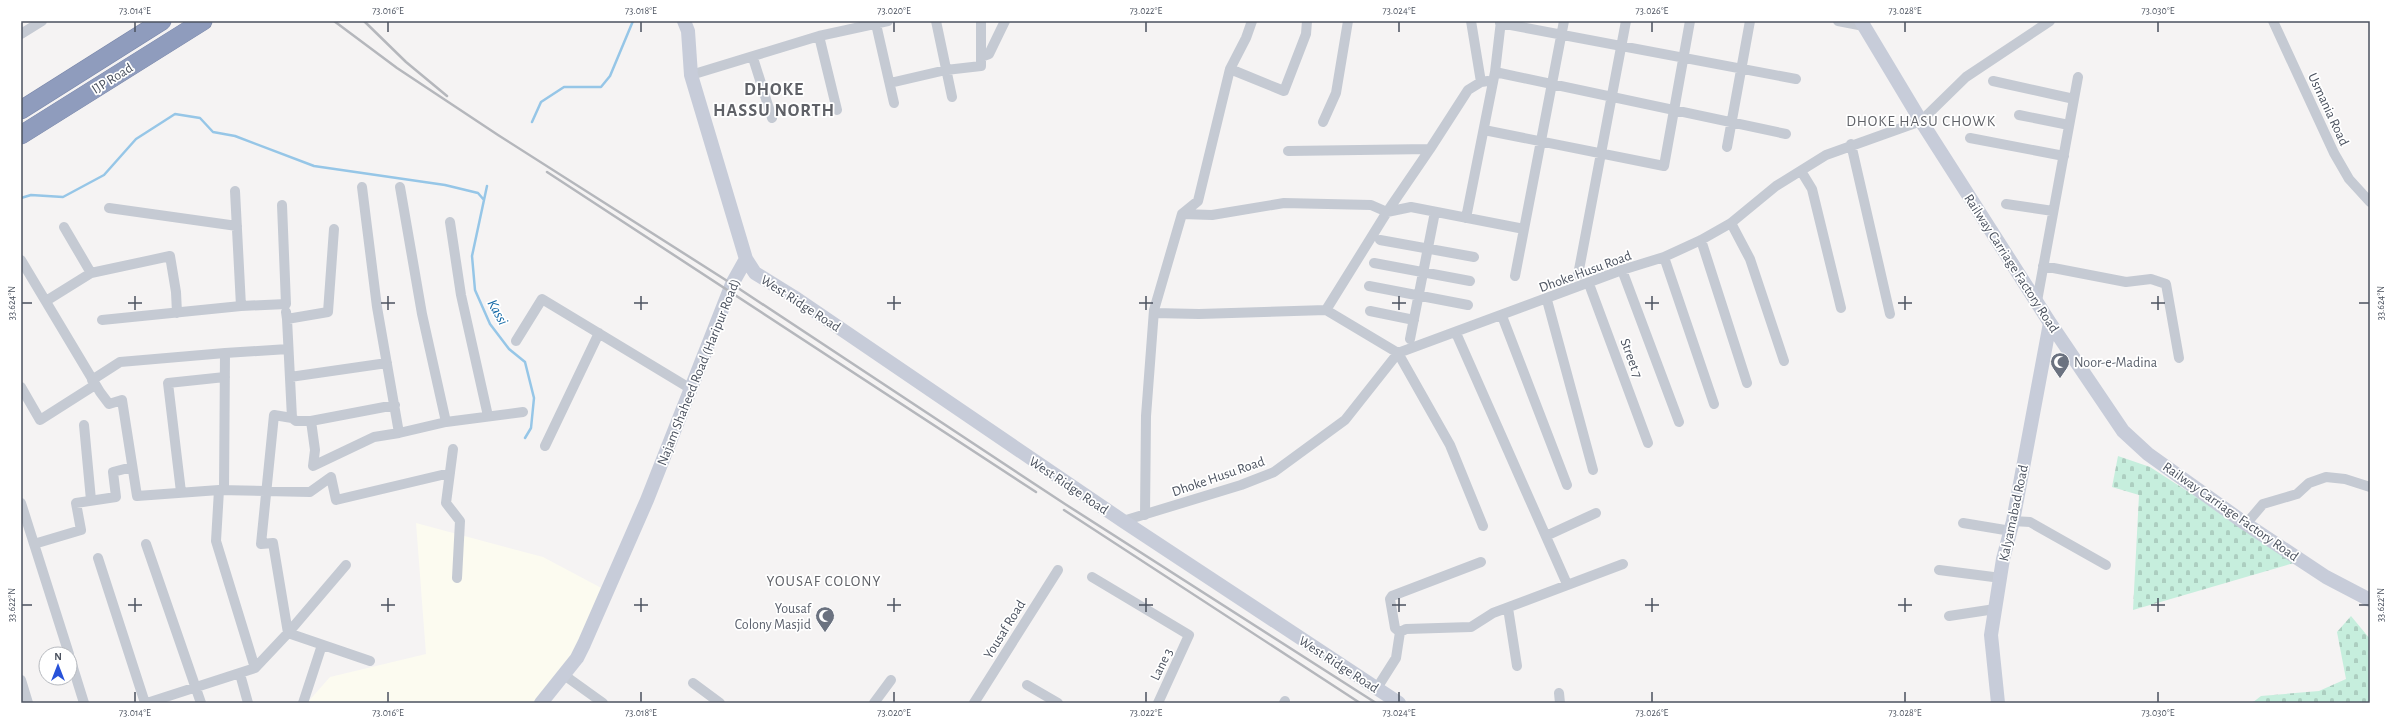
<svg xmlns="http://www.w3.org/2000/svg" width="2391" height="724" viewBox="0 0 2391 724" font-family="'Alegreya Sans',sans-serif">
	<defs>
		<pattern id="cemetery-stones" width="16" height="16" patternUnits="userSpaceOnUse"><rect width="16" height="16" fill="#c6eedd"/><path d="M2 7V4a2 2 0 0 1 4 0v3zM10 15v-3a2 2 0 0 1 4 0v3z" fill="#accec0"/></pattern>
	</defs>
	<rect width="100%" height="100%" fill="#f5f3f3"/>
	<!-- commercial -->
	<path fill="#fcfbf0" d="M416 523 543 557 607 591 577 658 540 703H307L330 677 426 654Z"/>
	<!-- cemetery -->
	<path fill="url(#cemetery-stones)" d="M2118 456 2150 467 2297 562 2133 610 2139 495 2112 487Z
		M2351 616 2370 639V703H2252L2261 696 2319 691 2346 679 2337 632Z"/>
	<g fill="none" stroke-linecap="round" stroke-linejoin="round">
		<!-- stream -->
		<path stroke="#96c6e7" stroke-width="2.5" d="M532 122 541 102 564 87H601L610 76 633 21
			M487 186 472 256 475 290 490 324 509 349 525 362 534 398 531 428 525 438
			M21 198 31 195 63 197 104 175 136 139 175 114 200 118 213 132 235 136 314 166 445 185 478 193 484 200"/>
		<defs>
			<path id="highway" d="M21 110 162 21
				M21 135 203 21"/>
		</defs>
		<!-- highway casing -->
		<use href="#highway" stroke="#7a87a9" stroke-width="19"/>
		<!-- street -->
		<path stroke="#c5cad3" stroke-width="10" d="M936 21 952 97
			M1471 21 1481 82 1488 81
			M1838 21 1864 26
			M2273 21 2334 153 2349 179 2370 202
			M1500 23 1796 79
			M876 24 894 103
			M21 34 42 21
			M819 36 837 110
			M981 57 989 54 1005 21
			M753 58 772 118
			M1230 69 1284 91 1306 34 1307 21
			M1495 72 1786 134
			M691 75 819 36 888 21
			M1993 81 2074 99
			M890 83 946 70 981 66V21
			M2019 115 2069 125
			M1323 122 1336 93 1348 21
			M1484 130 1664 166 1690 21
			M1970 138 2064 156
			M1851 144 1890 314
			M1727 147 1750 21
			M1288 151 1430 149 1468 90 1481 82
			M1801 171 1812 189 1841 308
			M400 187 422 314 446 422
			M235 191 241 306
			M2006 204 2053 211
			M109 208 237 226
			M1182 214 1212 215 1284 203 1371 205 1387 212 1430 149
			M1466 218 1495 72 1501 21
			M450 222 461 295 488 416
			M1731 223 1750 259 1784 361
			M64 227 91 273
			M1380 240 1474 257
			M1701 240 1747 383
			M1664 257 1714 404
			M21 260 100 392 109 404 122 400 137 496 219 490 310 492 331 477 336 500 450 473
			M1374 263 1470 281
			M2043 266 2126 282 2151 279 2166 284 2179 358
			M1622 270 1679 422
			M1578 275 1626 21
			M1515 276 1564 21
			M1589 284 1648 443
			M1369 286 1468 305
			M1547 300 1593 470
			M46 301 91 273 170 256 176 292 177 313
			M2037 301 2078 77
			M1370 311 1414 320
			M286 312 287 319 328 312 334 229
			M1154 313 1199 314 1326 310
			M1502 316 1567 485
			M287 319 292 418 274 415 261 544 273 543 288 633 370 661
			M102 320 241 306 286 304 282 205
			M1456 333 1567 584
			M1410 339 1435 212
			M516 341 542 299 691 389
			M290 377 387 363
			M92 380 120 362 225 353
			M21 387 40 420 95 385
			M292 418 296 421H311L395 405
			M311 421 315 450 313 466 374 437 399 433 377 307 362 187
			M84 425 91 500
			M399 433 446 422 523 412
			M545 446 599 333
			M453 449 446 503 460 521 457 578
			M219 490 216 541 255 668
			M224 490 225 353 288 349
			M181 492 168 383 225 377
			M21 503 69 654
			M1145 515 1146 416 1154 310 1182 214 1198 201 1230 69 1246 38 1252 21
			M1123 521 1241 485 1274 472 1345 420 1398 353 1622 270 1664 257 1701 240 1731 223 1776 186 1826 155 1921 121 1966 77 2050 21
			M2013 521 2030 522 2106 565
			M1963 523 2011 531
			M2246 524 2263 504 2297 494 2309 483 2326 477 2345 479 2370 487
			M1483 526 1450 445 1398 353 1326 310 1387 212 1411 207 1524 229
			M1546 536 1596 513
			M34 544 81 530 76 503 116 497 113 472 132 467
			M146 544 201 703
			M98 558 145 703
			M1939 570 2001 578
			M1092 577 1189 635 1158 703
			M1508 608 1517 666
			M1949 616 1995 609
			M1400 632 1406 629 1471 627 1493 613 1623 564
			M1400 632 1395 628 1390 599 1392 596 1481 562
			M70 658 84 703
			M240 674 248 703
			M564 675 603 703
			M21 680 28 703
			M693 683 720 703
			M1027 685 1058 703
			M1377 688 1396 658 1400 632
			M1559 693 1560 703
			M147 703 255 668 288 633 346 565
			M303 703 322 645
			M874 703 891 680
			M974 703 1058 570
			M1284 703 1285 701"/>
		<!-- secondary -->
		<path stroke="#c7ccd9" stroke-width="14" d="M684 21 688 31 691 75 746 259 755 273 797 299 1123 521 1399 703
			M1861 21 1921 121 2050 323 2123 431 2148 454 2246 524 2326 577 2370 600
			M541 703 577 658 584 644 647 500 732 284 746 259
			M1998 703 1991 635 2003 559 2013 521 2050 323"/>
		<!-- highway -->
		<use href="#highway" stroke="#8f9cbd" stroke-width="18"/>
		<!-- rail -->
		<path stroke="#b5b7bc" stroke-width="2.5" d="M334 21 397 68 498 135 732 284 1065 504 1376 703
			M364 21 406 62 447 96
			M547 172 1036 492
			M1064 510 1360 703"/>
	</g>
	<!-- ticks -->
	<path fill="none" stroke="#4b525f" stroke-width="1.5" d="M135 22V32M388 22V32M641 22V32M894 22V32M1146 22V32M1399 22V32M1652 22V32M1905 22V32M2158 22V32M135 296V310M388 296V310M641 296V310M894 296V310M1146 296V310M1399 296V310M1652 296V310M1905 296V310M2158 296V310M22 303H32M128 303H142M381 303H395M634 303H648M887 303H901M1139 303H1153M1392 303H1406M1645 303H1659M1898 303H1912M2151 303H2165M2359 303H2369M135 598V612M388 598V612M641 598V612M894 598V612M1146 598V612M1399 598V612M1652 598V612M1905 598V612M2158 598V612M22 605H32M128 605H142M381 605H395M634 605H648M887 605H901M1139 605H1153M1392 605H1406M1645 605H1659M1898 605H1912M2151 605H2165M2359 605H2369M135 692V702M388 692V702M641 692V702M894 692V702M1146 692V702M1399 692V702M1652 692V702M1905 692V702M2158 692V702"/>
	<!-- icons -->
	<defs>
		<symbol id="mosque-pin" viewBox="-11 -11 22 30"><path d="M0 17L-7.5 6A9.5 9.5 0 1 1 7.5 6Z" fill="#6b7280" stroke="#fff"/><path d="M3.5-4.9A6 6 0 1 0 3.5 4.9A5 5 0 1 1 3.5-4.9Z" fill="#fff"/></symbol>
	</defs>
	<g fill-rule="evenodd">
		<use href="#mosque-pin" x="2049" y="351" width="22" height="30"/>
		<use href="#mosque-pin" x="814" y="605" width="22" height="30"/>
	</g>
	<g text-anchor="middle" stroke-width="3.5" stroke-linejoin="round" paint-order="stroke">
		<!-- street labels -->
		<g font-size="14" fill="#4b525f" stroke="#fff">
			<text transform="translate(112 78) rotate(-32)" y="5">IJP Road</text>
			<text transform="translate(2329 109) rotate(65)" y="5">Usmania Road</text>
			<text transform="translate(2012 263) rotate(57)" y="5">Railway Carriage Factory Road</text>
			<text transform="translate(1585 271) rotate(-20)" y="5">Dhoke Husu Road</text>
			<text transform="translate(801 303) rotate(33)" y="5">West Ridge Road</text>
			<text transform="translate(1632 358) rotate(70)" y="5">Street 7</text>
			<text transform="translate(698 372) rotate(-68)" y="5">Najam Shaheed Road (Haripur Road)</text>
			<text transform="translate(1218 476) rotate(-19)" y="5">Dhoke Husu Road</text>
			<text transform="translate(1069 485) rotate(34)" y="5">West Ridge Road</text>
			<text transform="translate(2231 511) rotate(35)" y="5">Railway Carriage Factory Road</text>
			<text transform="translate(2013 513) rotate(-78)" y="5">Kalyamabad Road</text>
			<text transform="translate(1004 629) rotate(-58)" y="5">Yousaf Road</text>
			<text transform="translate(1161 664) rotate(-64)" y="5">Lane 3</text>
			<text transform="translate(1339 664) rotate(33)" y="5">West Ridge Road</text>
		</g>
		<!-- worship labels -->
		<g font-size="14" fill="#5b616d" stroke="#fff" text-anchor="start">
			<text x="2074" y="367">Noor-e-Madina</text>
			<text x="811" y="613" text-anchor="end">Yousaf<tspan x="811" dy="16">Colony Masjid</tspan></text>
		</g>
		<!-- neighbourhood labels -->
		<g font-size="15" letter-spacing="1" fill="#5f6167" stroke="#fff">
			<text x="1921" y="126">DHOKE HASU CHOWK</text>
			<text x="824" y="586">YOUSAF COLONY</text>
		</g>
		<!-- water labels -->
		<g font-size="15" font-style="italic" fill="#176ba7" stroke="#fff">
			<text transform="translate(498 312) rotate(61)" y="5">Kassi</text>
		</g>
		<!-- district labels -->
		<g font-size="18" font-weight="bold" letter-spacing="1" fill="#5f6167" stroke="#fff">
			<text x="774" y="95">DHOKE<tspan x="774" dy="21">HASSU NORTH</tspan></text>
		</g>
	</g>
	<!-- border -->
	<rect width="2391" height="724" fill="none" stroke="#ffffff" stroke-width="44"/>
	<!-- north arrow -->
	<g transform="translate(58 666)"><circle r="19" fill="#ffffff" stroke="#b7babf"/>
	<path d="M0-3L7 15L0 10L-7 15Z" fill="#2852d9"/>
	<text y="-6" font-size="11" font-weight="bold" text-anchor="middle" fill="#4b525f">N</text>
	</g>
	<rect x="22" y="22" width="2347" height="680" fill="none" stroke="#4b525f" stroke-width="1.5"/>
	<g font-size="10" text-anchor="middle" fill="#4b525f">
		<text x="135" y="14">73.014°E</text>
		<text x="388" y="14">73.016°E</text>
		<text x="641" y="14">73.018°E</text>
		<text x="894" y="14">73.020°E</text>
		<text x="1146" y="14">73.022°E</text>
		<text x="1399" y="14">73.024°E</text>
		<text x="1652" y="14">73.026°E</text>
		<text x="1905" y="14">73.028°E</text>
		<text x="2158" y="14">73.030°E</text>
		<text transform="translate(11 303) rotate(-90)" y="4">33.624°N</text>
		<text transform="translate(2380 303) rotate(-90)" y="4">33.624°N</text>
		<text transform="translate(11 605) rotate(-90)" y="4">33.622°N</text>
		<text transform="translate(2380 605) rotate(-90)" y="4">33.622°N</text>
		<text x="135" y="716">73.014°E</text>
		<text x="388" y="716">73.016°E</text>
		<text x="641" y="716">73.018°E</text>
		<text x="894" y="716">73.020°E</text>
		<text x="1146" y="716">73.022°E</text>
		<text x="1399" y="716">73.024°E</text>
		<text x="1652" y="716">73.026°E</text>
		<text x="1905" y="716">73.028°E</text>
		<text x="2158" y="716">73.030°E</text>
	</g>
</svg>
